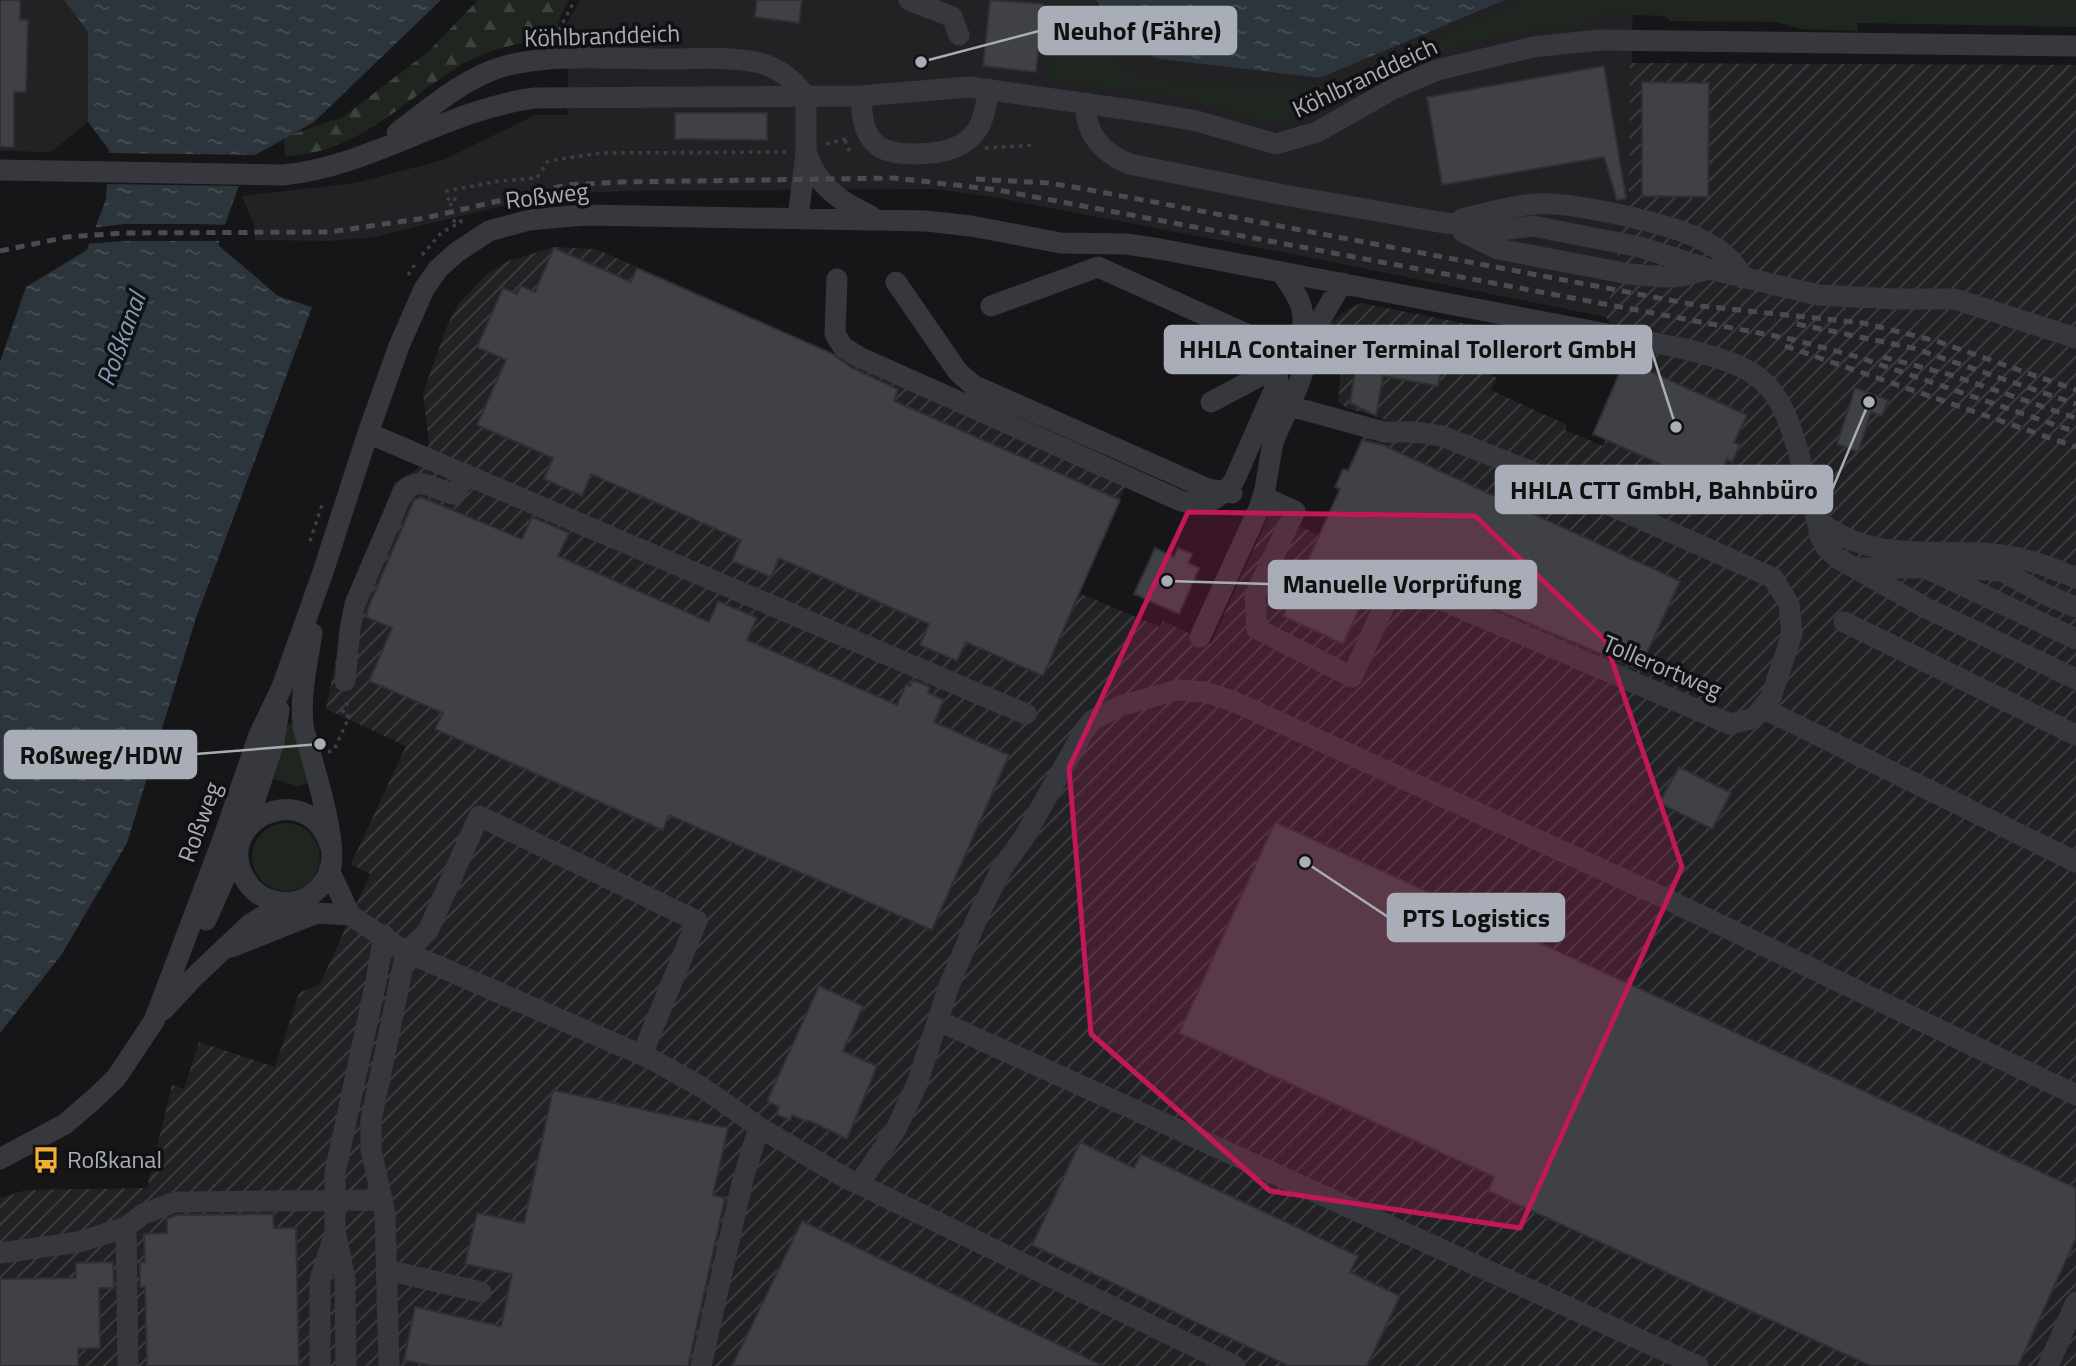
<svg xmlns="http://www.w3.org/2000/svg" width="2076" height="1366" viewBox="0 0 2076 1366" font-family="'Titillium Web',sans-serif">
	<defs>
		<pattern id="industrial-furrows" width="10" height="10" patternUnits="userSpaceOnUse" patternTransform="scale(1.75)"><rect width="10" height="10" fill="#222225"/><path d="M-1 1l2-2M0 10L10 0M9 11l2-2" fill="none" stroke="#3f3f43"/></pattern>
		<pattern id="forest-firs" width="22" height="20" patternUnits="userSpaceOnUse" patternTransform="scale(1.75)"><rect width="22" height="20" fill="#1e261f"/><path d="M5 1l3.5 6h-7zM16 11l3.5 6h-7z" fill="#3c433d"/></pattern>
		<pattern id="water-ripples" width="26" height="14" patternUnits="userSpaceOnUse" patternTransform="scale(1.75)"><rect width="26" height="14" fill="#2c353c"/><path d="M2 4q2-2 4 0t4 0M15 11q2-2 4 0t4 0" fill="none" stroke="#485056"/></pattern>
	</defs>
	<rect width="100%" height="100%" fill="#161618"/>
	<!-- built -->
	<path fill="#222225" d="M0 0H64L88 32V122L51 152 0 151Z
		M580 0H1096L1117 30 1131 45 1159 59 1320 78 1505 0H1633L1629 193 1606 317 1287 253 998 198 935 189 621 191 567 194 506 205 375 237 331 241 255 240 254 225 242 196 355 183 443 160 535 115H567L569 39 565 33 567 23Z"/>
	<!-- industrial -->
	<path fill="url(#industrial-furrows)" d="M1630 63 2076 65V1366H0V1198L26 1190 147 1188 172 1085 184 1089 199 1042 275 1067 299 993 320 984 370 874 351 864 406 746 326 709 341 634 395 482 419 468 429 444 423 393 447 326 459 303 487 274 508 261 554 247 596 249 1127 483 1079 593 1160 627 1163 621 1211 644 1270 513 1319 535 1340 489 1335 487 1343 469 1349 471 1364 436 1379 443 1389 422 1376 416 1346 408 1338 401 1341 368 1348 341 1347 337 1329 329 1330 323 1348 309 1361 303 1488 328 1480 370 1497 378 1491 390 1567 425 1565 430 1603 446 1638 366 1606 317 1629 193Z"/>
	<!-- grass -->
	<path fill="#1e261f" d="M1045 0H1073L1105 48 1129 71 1183 84 1324 85 1524 0H2076V27L1857 23 1858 31 1802 29 1775 22 1671 21 1664 16 1599 14 1571 30 1564 31V26C1512 33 1457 42 1409 64 1375 80 1329 112 1294 120 1259 127 1229 109 1196 101 1149 91 1097 87 1049 80L1050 1Z
		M293 723 311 783 296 786 271 778 287 724Z
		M252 857a34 34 0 1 1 68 0a34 34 0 1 1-68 0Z"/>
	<!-- forest -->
	<path fill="url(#forest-firs)" d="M478 0H569L561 14 555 36C523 43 492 47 463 64 404 99 359 154 285 156L284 137 343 117 429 51Z"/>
	<!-- water -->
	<path fill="url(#water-ripples)" d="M64 0H441L314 122 248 159 218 245 278 296 312 307 196 618 127 843 62 954 0 1033V362L26 287 87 250 106 199 109 150 88 122V32Z
		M1096 0H1505L1320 78 1159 59 1131 45 1117 30Z"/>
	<!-- pier -->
	<path fill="#161618" d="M106 153 257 155V158L251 161 242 186 105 184Z
		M124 224H197L228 225 223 241H123L86 244 91 228Z"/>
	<!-- building -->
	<path fill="#404145" stroke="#303034" stroke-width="2" d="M0 0H20V20H28L26 92H14V147H0Z
		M757 0H802L799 23 755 17Z
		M990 0 1043 4 1036 72 983 66Z
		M1604 66 1626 198 1617 200 1604 157 1442 185 1427 97Z
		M1642 82 1709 83 1708 197 1642 196Z
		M675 113H767V140L675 139Z
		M554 248 631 282 637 268 831 353 852 368 898 389 894 401 1120 500 1043 676 966 642 957 661 920 645 929 624 779 558 771 577 732 561 741 540 591 474 582 496 544 479 553 458 477 425 506 360 477 347 503 288 517 294 521 286 535 292Z
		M1368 334 1445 347 1438 386 1383 376 1376 416 1350 403 1357 359 1363 360Z
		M1623 365 1636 371 1638 366 1747 415 1734 443 1740 445 1732 462 1727 459 1714 488 1593 434Z
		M1855 388 1888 400 1882 416 1871 412 1858 452 1837 444Z
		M1362 440 1383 445 1680 581 1639 670 1381 561 1343 644 1283 616 1340 489 1335 487 1343 469 1348 471Z
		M421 497 522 539 532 517 569 533 558 556 709 622 718 601 757 618 747 640 897 705 906 684 910 686 913 680 930 687 928 693 944 700 934 722 1009 755 932 930 669 815 663 830 435 729 443 713 369 681 392 628 366 617 368 608 414 500Z
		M1155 548 1174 557 1178 548 1192 554 1188 563 1199 568 1179 614 1134 594Z
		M1679 767 1731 793 1712 829 1659 803Z
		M1275 822 2076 1188V1238L2018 1366H1871L1488 1191 1494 1177 1179 1033Z
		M819 986 863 1006 843 1051 877 1066 847 1139 808 1120 807 1122 792 1115 790 1120 776 1114 779 1107 767 1101Z
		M553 1090 728 1128 713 1195 725 1198 688 1366H432L404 1360 415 1307 501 1326 512 1274 465 1264 477 1213 524 1223Z
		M1080 1142 1134 1168 1141 1154 1358 1256 1350 1272 1400 1296 1367 1366H1289L1032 1245Z
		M273 1214 274 1228H296L299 1366H147L145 1287H140V1262H145L144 1234 167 1233V1219L177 1215Z
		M802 1221 1103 1366H732Z
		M113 1262 114 1288H99L100 1348 78 1349V1366H0V1279L76 1278V1263Z"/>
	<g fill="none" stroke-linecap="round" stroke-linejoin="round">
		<!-- path -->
		<path stroke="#3d3f44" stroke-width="3.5" stroke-dasharray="3.5 5" stroke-linecap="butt" d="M561 39 560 28 575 0
			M845 140 850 153
			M826 144 849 138
			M985 148 1034 145V147
			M422 255 441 233 461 222 460 219 454 221 450 201 455 199 454 197 448 199 447 191 499 181 537 178 548 161 601 153 786 152
			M408 275 417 261
			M310 541 322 505
			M328 752 334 750 349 717 342 713 347 705 346 699"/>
		<!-- minor -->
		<path stroke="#37383d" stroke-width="21" d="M909 0 952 17 959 35
			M861 96C862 113 862 133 877 145 892 158 939 155 956 147 964 144 972 137 977 130 985 118 986 103 989 89
			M1086 103C1084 133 1103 153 1129 164L1279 194 1439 222 1500 230 1533 226 1640 247 1709 269 1818 295 1895 299H1955L2076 338
			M397 133C430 108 465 77 505 66 556 53 612 59 665 59 694 59 726 56 755 62 777 66 794 80 806 97
			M807 154C818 187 841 202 871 216
			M0 170 283 175C372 166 446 110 534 98L861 96 969 87 1145 112 1197 121 1276 144 1317 132 1393 89 1437 70 1533 47 1599 40 2076 46
			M798 218 806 152V97
			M1462 219C1486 214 1511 205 1536 204 1571 201 1673 224 1704 241 1721 250 1735 260 1742 278
			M1463 232 1498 249 1629 274 1665 277 1682 276 1709 269
			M1281 272C1304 304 1305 308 1302 347
			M837 279 835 334 843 347 859 357 1181 501C1205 508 1219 500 1234 481L1278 381C1277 359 1266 350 1251 336L1098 267 991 306
			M896 282 958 372 973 385 1208 489 1232 493
			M1211 402 1277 367
			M368 433 1026 714
			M1263 497 1295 511 1255 595 1257 629 1352 677 1396 580 1730 724 1754 718 1771 697 1792 634 1789 604 1773 578 1565 485 1442 436 1415 432H1384L1290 406
			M1817 519C1871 564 1929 548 1993 554 2022 556 2050 567 2076 578
			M1858 568H1926L2076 639
			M1950 568 2002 571 2042 593 2076 607
			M1844 622 2076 735
			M312 633C307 664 300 694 303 726 311 758 337 837 331 866 328 878 320 889 309 896 299 902 286 904 274 901 262 898 251 890 245 879 211 821 308 775 330 845
			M1200 637 1260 506 1265 489 1273 442 1298 386 1322 317 1342 283
			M345 681 350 629 355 604 403 492C420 474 435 491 455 494L466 474
			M1762 708 2076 862
			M246 827 274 742 279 710
			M329 870 350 915
			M288 903 317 913 350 915 406 952 653 1060 703 1088 759 1127 842 1176 1235 1366
			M206 920 238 848
			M231 947 317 913
			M163 1010 192 979 249 925 284 903
			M939 1021 1698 1366
			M0 1159 65 1124 93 1100 116 1078 154 1021 223 839 259 735 282 687 322 575 368 433 399 346 424 289 438 269 457 252 489 231 529 220 584 215 926 221 971 226 1061 243 1126 244 1160 249 1681 348C1763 368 1779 380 1801 462 1808 487 1816 511 1820 536L1827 549 1839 559 1924 607 2076 679
			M859 1184 896 1129 917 1084 949 986 978 916 1002 868 1023 839 1084 731 1093 720 1120 706 1177 690 1205 692 1233 701 1660 896 2076 1095
			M126 1227 128 1366
			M0 1253 79 1242 126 1227 143 1214 175 1202 383 1200
			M387 1270 481 1292
			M320 1366V1279L335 1233
			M346 1366 345 1279 335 1231V1173L376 981 384 935
			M389 1366 385 1213 371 1150V1120L406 952 428 931 479 816 697 921 642 1055
			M701 1366 743 1179 759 1127
			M2048 1366 2076 1302"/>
		<!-- rail -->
		<path stroke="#4a4c52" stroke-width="5" stroke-dasharray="9 7" stroke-linecap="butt" d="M976 179 1048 183 1085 189 1701 306 1863 323 1936 341 2076 390
			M0 251 67 237 123 233 330 232 425 218 567 185 621 182 895 178 998 190 1791 339 1858 357 2076 432
			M1797 324 1913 348 2076 404
			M1785 346 2076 447
			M1883 357 1951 375 2076 418"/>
	</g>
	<!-- marked area -->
	<path fill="#c2185b" fill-opacity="0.2" stroke="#c2185b" stroke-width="5" stroke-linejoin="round" d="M1188 512 1475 516 1605 640 1682 867 1520 1228 1270 1191 1091 1034 1069 768Z"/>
	<!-- icons -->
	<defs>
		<symbol id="bus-bare" viewBox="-9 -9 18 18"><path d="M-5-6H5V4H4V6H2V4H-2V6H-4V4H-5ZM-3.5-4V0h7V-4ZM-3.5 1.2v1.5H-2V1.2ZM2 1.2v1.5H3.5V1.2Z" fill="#f2b134" stroke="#111113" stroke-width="2.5" paint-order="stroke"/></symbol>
	</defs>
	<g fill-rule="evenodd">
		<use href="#bus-bare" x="27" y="1141" width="38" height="38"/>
	</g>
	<g text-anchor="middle" stroke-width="7" stroke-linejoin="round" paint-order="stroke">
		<!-- street labels -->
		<g font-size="24" fill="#a8adb8" stroke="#111113">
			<text transform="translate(602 36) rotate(-2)" y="8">Köhlbranddeich</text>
			<text transform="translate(1365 78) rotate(-25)" y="8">Köhlbranddeich</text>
			<text transform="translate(547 196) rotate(-7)" y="8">Roßweg</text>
			<text transform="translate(1662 667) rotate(23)" y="8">Tollerortweg</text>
			<text transform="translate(200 822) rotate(-70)" y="8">Roßweg</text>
		</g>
		<!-- poi labels -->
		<g font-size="24" fill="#a8adb8" stroke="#111113" text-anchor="start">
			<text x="67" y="1168">Roßkanal</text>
		</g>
		<!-- water labels -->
		<g font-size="26" font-style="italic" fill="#7f9bb3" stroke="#111113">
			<text transform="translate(121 339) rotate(-70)" y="9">Roßkanal</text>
		</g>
	</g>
	<!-- callouts -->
	<path fill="none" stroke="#a8adb8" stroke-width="2.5" d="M921 62L1039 31M1676 427L1651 349M1869 402L1832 490M1167 581L1269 584M320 744L196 754M1305 862L1388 917"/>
	<g fill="#a8adb8" stroke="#111113" stroke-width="2.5">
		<circle cx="921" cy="62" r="7"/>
		<circle cx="1676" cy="427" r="7"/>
		<circle cx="1869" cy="402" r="7"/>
		<circle cx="1167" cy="581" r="7"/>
		<circle cx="320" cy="744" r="7"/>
		<circle cx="1305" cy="862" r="7"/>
	</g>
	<g fill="#a8adb8" stroke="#a8adb8" stroke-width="2.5">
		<rect x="1039" y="7" width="197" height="47" rx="7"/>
		<rect x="1165" y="326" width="486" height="47" rx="7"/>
		<rect x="1496" y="466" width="336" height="47" rx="7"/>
		<rect x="1269" y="561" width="267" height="47" rx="7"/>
		<rect x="5" y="731" width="191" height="47" rx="7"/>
		<rect x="1388" y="894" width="176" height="47" rx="7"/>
	</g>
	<g font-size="26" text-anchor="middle" font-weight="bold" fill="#111">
		<text x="1137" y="40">Neuhof (Fähre)</text>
		<text x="1408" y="358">HHLA Container Terminal Tollerort GmbH</text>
		<text x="1664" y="499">HHLA CTT GmbH, Bahnbüro</text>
		<text x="1402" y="593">Manuelle Vorprüfung</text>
		<text x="101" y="764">Roßweg/HDW</text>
		<text x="1476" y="927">PTS Logistics</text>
	</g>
</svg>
